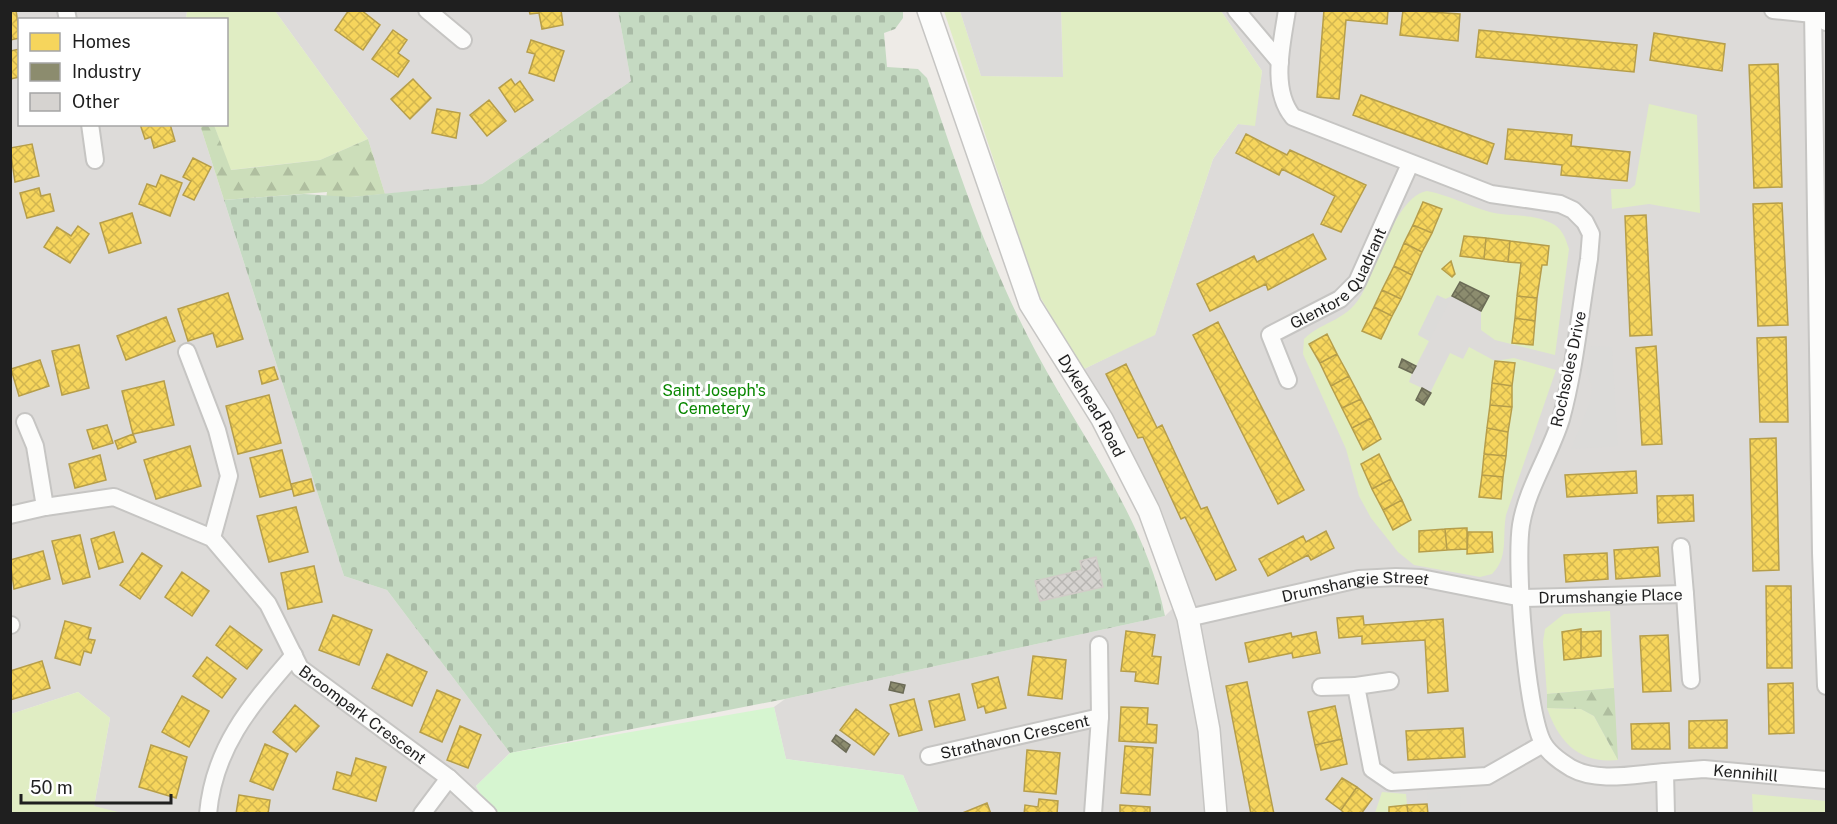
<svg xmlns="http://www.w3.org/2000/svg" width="1837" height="824" viewBox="0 0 1837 824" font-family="'Public Sans',sans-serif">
	<defs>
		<pattern id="forest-firs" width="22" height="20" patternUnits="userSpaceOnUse" patternTransform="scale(1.5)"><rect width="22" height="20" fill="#ccdeba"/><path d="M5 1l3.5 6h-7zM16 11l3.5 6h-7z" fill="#afbe9f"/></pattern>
		<pattern id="cemetery-stones" width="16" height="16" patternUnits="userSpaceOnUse" patternTransform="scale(1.5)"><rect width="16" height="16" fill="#c5dac2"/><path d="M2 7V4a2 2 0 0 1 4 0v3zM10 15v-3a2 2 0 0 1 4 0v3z" fill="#a9bba6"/></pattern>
		<pattern id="homes-cross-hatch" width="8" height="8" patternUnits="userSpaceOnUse" patternTransform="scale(1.5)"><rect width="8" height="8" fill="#f6d55c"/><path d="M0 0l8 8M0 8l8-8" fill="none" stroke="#d2b650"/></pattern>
		<pattern id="industry-cross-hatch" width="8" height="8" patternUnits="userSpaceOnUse" patternTransform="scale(1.5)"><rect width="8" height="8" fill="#8c8c6e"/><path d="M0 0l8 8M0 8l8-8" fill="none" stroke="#72725a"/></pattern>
		<pattern id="building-cross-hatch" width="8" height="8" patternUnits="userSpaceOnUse" patternTransform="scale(1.5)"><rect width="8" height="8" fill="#d6d3d0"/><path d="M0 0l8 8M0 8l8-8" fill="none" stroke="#b7b5b2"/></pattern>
	</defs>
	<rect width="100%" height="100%" fill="#eeebe7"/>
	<!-- residential -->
	<path fill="#dddbd9" d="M10 11H187L186 19 20 20V124L200 125 344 576 387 590 510 753 476 786 491 813 122 814 103 810 94 806 110 718 78 692 11 714Z
		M275 11H618L631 81 482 184 385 194 368 139Z
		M1221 11H1826V813H919L903 775 786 759 774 707 785 699 1165 616 1190 591 1160 506 1082 370 1155 334 1213 159 1238 124 1254 125 1262 71Z"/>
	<!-- grass -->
	<path fill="#e0edc3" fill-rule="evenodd" d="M1061 10 1221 11 1262 71 1255 126 1238 124 1213 159 1155 335 1082 370 1038 293 944 11H960L981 76 1063 77Z
		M187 11H275L368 139 320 160 230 170 214 125 226 124V20H186Z
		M1649 104 1697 115 1700 213 1649 204 1612 209 1611 189H1630L1635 185Z
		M1427 191C1449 195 1468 206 1490 212 1510 217 1532 213 1551 223 1562 228 1565 237 1569 249L1555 355 1495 340 1481 330V311L1488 296 1460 282 1452 296 1445 299 1437 296 1418 334 1429 341 1416 366 1402 359 1399 366 1412 373 1409 382 1422 388 1416 400 1424 405 1450 353 1463 359 1469 347 1495 361 1514 358 1556 370 1506 515C1502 537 1509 557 1492 574L1480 577 1414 565 1398 552 1371 518 1359 496 1346 449 1303 354 1304 339C1323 320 1349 322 1364 290 1377 264 1397 196 1427 191ZM1423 203 1432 233 1381 339 1362 331ZM1464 236 1549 246 1547 265H1542L1533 345 1512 343 1521 263 1461 255ZM1327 334 1371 418 1363 449 1309 344ZM1495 361 1515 363 1500 499 1479 497ZM1379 454 1410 520 1394 529 1361 464ZM1467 528 1468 532H1492L1493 551 1467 554V549L1420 552 1419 531Z
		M1610 611 1614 688 1547 694 1543 642 1545 629 1564 614ZM1580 629 1601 655 1564 659 1562 632Z
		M78 692 110 718 94 806 122 813H11V714Z
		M1547 708 1581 709 1594 716 1618 760C1579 764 1559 742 1547 708Z
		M1382 792 1406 794 1407 805 1389 807V813H1375Z
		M1752 794 1826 801V813H1753Z"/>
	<!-- forest -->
	<path fill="url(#forest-firs)" d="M200 125H214L231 170 320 160 368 139 385 194 351 197 323 220 327 192 224 200Z
		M1614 688 1618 760 1594 716 1581 709 1547 708V694Z"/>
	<!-- cemetery -->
	<path fill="url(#cemetery-stones)" d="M618 11H903V18L895 29 884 33 887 67 918 69 927 78C959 172 989 265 1036 352 1082 438 1145 519 1165 616L785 699 510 753 387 590 344 576 224 200 304 194 351 197 482 184 631 81Z"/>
	<!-- park -->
	<path fill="#d6f5d0" d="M774 707 786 759 903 775 919 813H491L476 786 510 753Z"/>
	<!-- parking -->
	<path fill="#dcdbd9" d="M960 11H1061L1063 77 981 76Z
		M1437 295 1450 301 1429 341 1418 335Z
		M1591 346 1612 347 1618 446 1571 449 1590 402 1592 386 1586 373Z
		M1460 790 1461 813H1428L1427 793Z"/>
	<!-- homes -->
	<path fill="url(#homes-cross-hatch)" stroke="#b69e4a" stroke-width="1.5" d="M16 10 20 38 10 40V12Z
		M349 10H361L380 25 363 50 335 30Z
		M529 10H561L563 25 542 29 539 13 530 14Z
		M1324 10H1388L1387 24 1346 20 1339 99 1317 97Z
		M1403 10 1460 14 1458 41 1400 35Z
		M393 30 407 40 398 53 409 61 398 77 372 59Z
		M1479 30 1637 45 1634 72 1476 57Z
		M1654 33 1725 44 1722 71 1650 60Z
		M531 40 564 51 554 81 529 73 535 54 527 52Z
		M20 49V77L10 79V51Z
		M1778 64 1782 187 1754 188 1749 65Z
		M413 79 431 98 410 119 391 99Z
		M511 79 515 85 520 81 533 100 515 112 499 88Z
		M1361 95 1494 144 1487 164 1353 115Z
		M489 100 506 121 487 136 470 115Z
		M437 109 460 113 456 138 432 133Z
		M140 124H170L175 141 154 148 151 137 145 139Z
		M1508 129 1572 135 1571 146 1630 152 1627 181 1561 175 1562 165 1505 159Z
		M1246 134 1287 155 1290 150 1366 185 1341 232 1321 224 1335 196 1282 169 1279 175 1236 153Z
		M32 144 39 176 15 182 10 148Z
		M193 158 211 167 194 200 183 195 191 181 183 177Z
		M161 175 182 183 170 216 139 204 147 184 156 187Z
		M39 188 41 196 50 194 54 211 27 218 20 193Z
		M1423 202 1442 209 1432 233 1413 225Z
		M1782 203 1788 325 1758 326 1753 204Z
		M132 213 141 243 109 253 100 223Z
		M1646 215 1652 335 1630 336 1625 216Z
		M1413 225 1432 233 1422 252 1404 243Z
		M78 226 89 234 70 263 44 247 57 227 71 236Z
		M1313 234 1326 259 1268 290 1266 284 1210 311 1197 284 1254 256 1257 262Z
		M1464 236 1486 238 1484 259 1460 256Z
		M1486 238 1510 241 1508 262 1484 259Z
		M1510 241 1549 246 1547 265H1542L1537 298 1517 296 1521 263 1508 262Z
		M1404 243 1422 252 1412 275 1394 266Z
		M1451 261 1455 274 1452 277 1442 269Z
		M1394 266 1412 275 1401 299 1382 290Z
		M1382 290 1401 299 1392 316 1374 307Z
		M228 293 243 339 217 347 213 333 188 341 178 309Z
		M1517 296 1537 298 1535 321 1515 318Z
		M1374 307 1392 316 1381 339 1362 331Z
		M166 317 175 341 126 360 117 336Z
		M1515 318 1535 321 1533 345 1512 343Z
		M1218 322 1304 490 1278 504 1193 335Z
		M1327 334 1337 354 1320 363 1309 344Z
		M1786 337 1788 422H1760L1757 338Z
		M79 345 89 388 62 395 52 351Z
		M1656 346 1662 444 1642 445 1636 348Z
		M1337 354 1349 376 1331 386 1320 363Z
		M40 360 49 386 19 396 11 369Z
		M1495 361 1515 363 1512 386 1492 383Z
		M1126 364 1157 428 1162 425 1201 509 1207 507 1236 570 1216 580 1185 517 1181 519 1143 437 1138 438 1106 374Z
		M274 367 278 379 262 384 259 371Z
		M1349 376 1361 399 1342 408 1331 386Z
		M164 381 174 425 133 434 122 391Z
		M1492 383 1512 386V407L1490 405Z
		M269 395 281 443 238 454 226 406Z
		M1361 399 1371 418 1352 428 1342 408Z
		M1490 405 1512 407 1508 432 1487 428Z
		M1371 418 1381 439 1363 450 1352 428Z
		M107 425 113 443 93 449 87 430Z
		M1487 428 1508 432 1506 456 1484 454Z
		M133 434 136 442 118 449 115 441Z
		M1776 438 1779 570 1753 571 1750 439Z
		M190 446 201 486 156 499 144 460Z
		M282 450 292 489 260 497 250 458Z
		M1379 454 1391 479 1372 489 1361 464Z
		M1484 454 1506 456 1503 477 1482 475Z
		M100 455 106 480 75 488 69 464Z
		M1636 471 1637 493 1567 497 1565 475Z
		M1482 475 1503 477 1501 499 1479 497Z
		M311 479 314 491 294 496 291 484Z
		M1391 479 1402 500 1383 510 1372 489Z
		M1693 495 1694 521 1658 523 1657 496Z
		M1402 500 1411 520 1393 530 1383 510Z
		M296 507 308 552 269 562 257 516Z
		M1465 528H1467V549L1447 550 1445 529Z
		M1445 529 1447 550 1419 552V531Z
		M1326 531 1334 548 1311 560 1308 555 1268 576 1259 559 1303 536 1306 542Z
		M114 532 123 562 99 569 91 539Z
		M1468 532H1492L1493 552 1467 554Z
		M80 535 90 577 63 584 52 541Z
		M1658 547 1660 576 1616 579 1614 550Z
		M43 551 50 579 14 589 10 560Z
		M142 553 162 566 140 599 120 585Z
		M1607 553 1608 579 1566 582 1564 555Z
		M314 566 322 602 288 609 281 573Z
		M182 572 209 591 192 616 165 597Z
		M1766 586H1791L1792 668H1767Z
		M333 615 372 630 359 665 319 650Z
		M1363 616 1364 625 1443 619 1448 691 1428 693 1425 640 1362 644V636L1339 638 1337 618Z
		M65 621 91 628 88 639 95 640 91 653 84 651 80 665 55 658Z
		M230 626 262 650 247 669 216 645Z
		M1581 629V658L1564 660 1562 632Z
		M1126 631 1155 635 1152 656 1161 657 1158 684 1135 681 1136 672 1121 671Z
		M1601 631V656L1581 658V632Z
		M1316 632 1320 653 1293 658 1292 653 1249 662 1245 643 1291 633 1292 637Z
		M1668 635 1671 691 1643 692 1640 636Z
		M387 654 427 672 412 706 372 688Z
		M1033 656 1066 660 1062 699 1028 695Z
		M207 657 236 679 222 698 193 676Z
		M42 661 50 688 10 700V671Z
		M998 677 1006 708 986 713 984 706 978 708 972 684Z
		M1247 682 1274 814H1251L1226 686Z
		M1793 683 1794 733 1769 734 1768 684Z
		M437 690 460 700 442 742 420 732Z
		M959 694 965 720 935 727 929 701Z
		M182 696 209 711 189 747 162 732Z
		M914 699 922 730 899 736 890 705Z
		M295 705 319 726 296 752 273 732Z
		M1335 706 1342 739 1315 745 1308 712Z
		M1121 707 1148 708 1147 724 1157 725 1156 743 1119 741Z
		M856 709 889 734 874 755 840 730Z
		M1727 720V748H1689V721Z
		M1669 723 1670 749H1632L1631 724Z
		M460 726 481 735 468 768 447 760Z
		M1463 728 1465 757 1408 760 1406 731Z
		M1342 739 1347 764 1321 770 1315 745Z
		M265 744 288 754 273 790 250 781Z
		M151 745 187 757 176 798 139 787Z
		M1125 746 1153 748 1150 795 1121 793Z
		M1027 750 1060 753 1056 794 1024 791Z
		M356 758 386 767 376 801 333 789 337 772 351 776Z
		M1342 778 1357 787 1341 810 1326 799Z
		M1357 787 1372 799 1361 814H1345L1341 810Z
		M239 795 270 800 268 814H236Z
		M1039 799 1058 801 1057 814H1024L1025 805 1038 807Z
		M987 803 991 814H960Z
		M1427 804 1428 814H1408L1407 805Z
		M1120 805 1150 807V814H1120Z
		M1407 805 1408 814H1389V807Z"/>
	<!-- industry -->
	<path fill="url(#industry-cross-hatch)" stroke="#6b6b56" stroke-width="1.5" d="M1460 282 1489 296 1481 311 1452 296Z
		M1402 359 1416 366 1412 373 1399 367Z
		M1422 388 1431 393 1424 405 1416 400Z
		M891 682 905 685 903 693 889 690Z
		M836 735 850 745 846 752 832 741Z"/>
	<!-- building -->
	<path fill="url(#building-cross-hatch)" stroke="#d1ccc8" stroke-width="1.5" d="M1096 557 1103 587 1040 601 1035 581 1082 570 1080 561Z"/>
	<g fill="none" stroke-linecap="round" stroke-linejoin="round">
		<defs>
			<g id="minor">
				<path d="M66 10 68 20"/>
				<path d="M427 10 463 40"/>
				<path d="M1236 10 1280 62"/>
				<path d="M1287 10C1282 44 1270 89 1293 117L1491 194 1560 204 1573 210 1585 222 1591 234 1589 259C1580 311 1575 368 1561 419 1550 455 1527 488 1521 525 1515 564 1526 707 1542 741 1547 752 1561 762 1571 768 1598 783 1635 774 1665 772L1666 814"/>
				<path d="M1773 10 1813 14 1826 22"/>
				<path d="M1813 10 1821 553 1826 686"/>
				<path d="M90 124 95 160"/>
				<path d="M187 352 217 430 229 476 212 538"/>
				<path id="s1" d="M1288 380 1270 335 1340 299 1357 282 1410 164"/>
				<path d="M25 422 35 446 45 507"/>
				<path id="s2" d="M10 515 45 507 114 497 212 538 268 604 300 668 449 778 488 814"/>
				<path d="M1681 547 1685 594"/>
				<path id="s3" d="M1188 618 1359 579 1396 577 1421 578 1522 598 1685 594 1691 680"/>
				<path d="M10 625H11"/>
				<path d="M1390 681 1356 686 1372 769 1391 782 1487 776 1543 744"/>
				<path d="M1321 687 1356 686"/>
				<path id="s4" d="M929 756 1100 717"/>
				<path id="s5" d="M1665 772 1704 769 1826 780"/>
				<path d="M208 814C214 746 252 704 294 655"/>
				<path d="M422 814 449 778"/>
				<path d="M1093 814 1100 717 1099 645"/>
			</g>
			<g id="tertiary">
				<path id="s6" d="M928 10 1030 304 1102 419 1149 511 1188 618 1209 730 1216 814"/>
			</g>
		</defs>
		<!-- minor casing -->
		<use href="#minor" stroke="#c6c5c3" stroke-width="20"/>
		<!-- tertiary casing -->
		<use href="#tertiary" stroke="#c6c5c3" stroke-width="24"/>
		<!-- minor -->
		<use href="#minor" stroke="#fcfcfb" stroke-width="16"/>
		<!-- tertiary -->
		<use href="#tertiary" stroke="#fcfcfb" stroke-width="21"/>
	</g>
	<g text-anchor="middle" stroke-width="6" stroke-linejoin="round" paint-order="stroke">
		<!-- street labels -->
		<g font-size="16" fill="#1f1f1f" stroke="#fff">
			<text dy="6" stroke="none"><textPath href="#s1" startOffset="141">Glentore Quadrant</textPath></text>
			<text transform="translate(1568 369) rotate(-78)" y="6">Rochsoles Drive</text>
			<text dy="6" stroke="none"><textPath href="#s6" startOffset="430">Dykehead Road</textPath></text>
			<text dy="6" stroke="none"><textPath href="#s3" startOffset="171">Drumshangie Street</textPath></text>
			<text dy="6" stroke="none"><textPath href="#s3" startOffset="429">Drumshangie Place</textPath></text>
			<text dy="6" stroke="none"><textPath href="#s2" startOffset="448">Broompark Crescent</textPath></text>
			<text dy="6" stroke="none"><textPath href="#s4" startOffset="88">Strathavon Crescent</textPath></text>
			<text dy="6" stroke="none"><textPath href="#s5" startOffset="81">Kennihill</textPath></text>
		</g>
		<!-- park labels -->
		<g font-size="16" fill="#0a8802" stroke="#fff">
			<text x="714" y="396">Saint Joseph's<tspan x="714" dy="18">Cemetery</tspan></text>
		</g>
	</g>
	<!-- border -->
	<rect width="1837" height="824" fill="none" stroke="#1f1f1f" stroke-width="24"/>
	<!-- legend -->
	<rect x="18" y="18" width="210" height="108" fill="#ffffff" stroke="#a5a5a5" stroke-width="1.5"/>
	<rect x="30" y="33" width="30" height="18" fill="#f6d55c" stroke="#a5a5a5" stroke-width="1.5"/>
	<text x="72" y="48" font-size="18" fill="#1f1f1f">Homes</text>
	<rect x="30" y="63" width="30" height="18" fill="#8c8c6e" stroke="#a5a5a5" stroke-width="1.5"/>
	<text x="72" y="78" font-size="18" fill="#1f1f1f">Industry</text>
	<rect x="30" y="93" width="30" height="18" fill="#d6d3d0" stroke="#a5a5a5" stroke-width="1.5"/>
	<text x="72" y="108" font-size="18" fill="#1f1f1f">Other</text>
	<!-- scale -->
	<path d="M21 794v9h150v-9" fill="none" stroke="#1f1f1f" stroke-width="3"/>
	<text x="30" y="794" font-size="18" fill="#1f1f1f" stroke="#ffffff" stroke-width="4.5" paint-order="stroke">50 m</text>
</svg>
